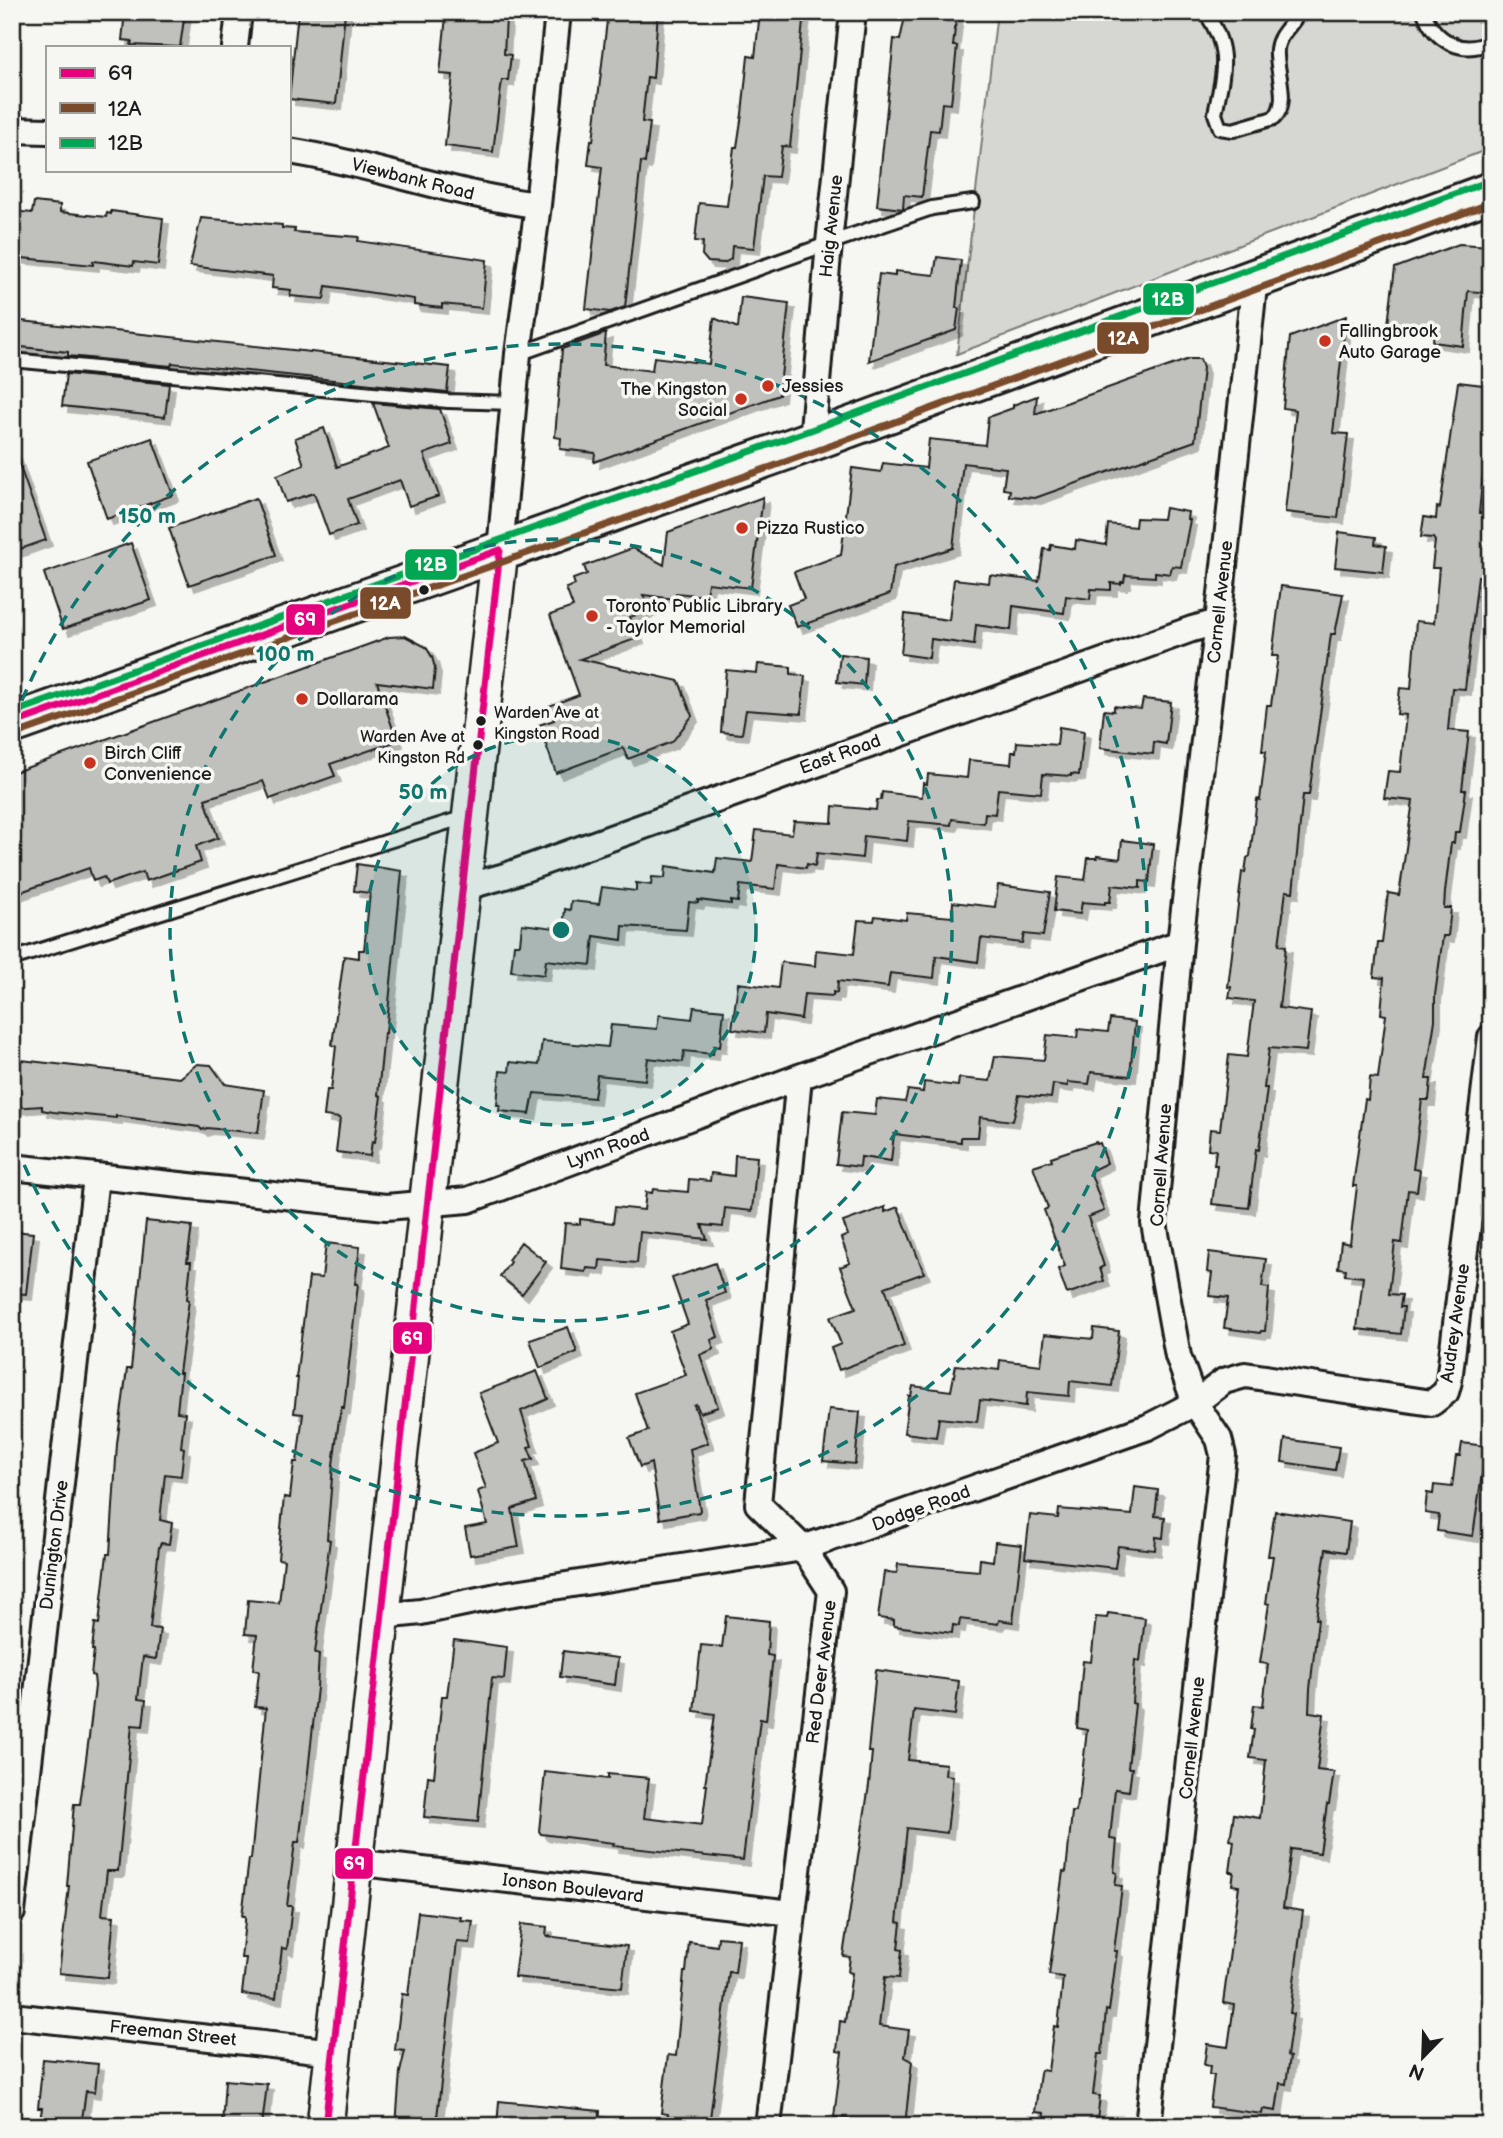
<svg xmlns="http://www.w3.org/2000/svg" width="1503" height="2138" viewBox="0 0 1503 2138" font-family="'Balsamiq Sans',sans-serif">
	<defs>
		<filter id="shadow"><feDropShadow dx="6" dy="6" stdDeviation="0" flood-color="#0004"/></filter>
	</defs>
	<rect width="100%" height="100%" fill="#f6f6f2"/>
	<filter id="ink" filterUnits="userSpaceOnUse"><feTurbulence type="fractalNoise" baseFrequency=".0143" numOctaves="2"/><feDisplacementMap in="SourceGraphic" scale="14" xChannelSelector="R" yChannelSelector="G"/><feConvolveMatrix kernelMatrix="1 2 1 2 8 2 1 2 1" color-interpolation-filters="sRGB"/></filter>
	<g filter="url(#ink)">
		<!-- green -->
		<path fill="#d6d6d2" stroke="#797977" stroke-width="2" d="M997 12H1491V148L957 354Z"/>
		<!-- building -->
		<path fill="#c0c0bd" stroke="#1c1c1c" stroke-width="2" filter="url(#shadow)" d="M125 12H185L180 47 131 45 132 41 122 40Z
			M298 12H345L336 104 289 99Z
			M452 12 506 18 504 54 511 55 508 80H502L493 152 445 146 453 75 440 74 446 16Z
			M608 12H658L653 78 647 77 642 122 650 123 645 163 641 162 625 307 610 312 586 309 602 167 588 165 591 140 593 141Z
			M760 12H804L790 147 782 146 778 177 763 176 754 248 732 246 731 259 724 263 708 262 702 255 703 242 695 241 699 203 727 206 734 147H737L742 114 748 56 755 57Z
			M906 12H957L953 46H957L951 104 942 103 939 131 930 130 922 197 904 195 903 209 877 206 894 39 900 40Z
			M34 202 60 205V212L106 217 107 213 111 214V211L163 218 158 265 134 262 133 266 93 261V265L12 257V211L32 213Z
			M201 218 282 225V228L295 229 294 232 359 237 358 241 487 260 482 308 442 304V308L414 305V299L326 286 324 299 290 296 291 290 272 288 273 276 190 266Z
			M1459 244 1491 246V293L1468 291 1463 346 1433 342 1434 329 1388 324 1395 268Z
			M937 257 961 260 956 308H959L956 330 869 361 879 274 895 276V271L934 275Z
			M741 297 789 303 779 395 594 462 595 453 560 449 561 438 555 437 562 349 606 333 603 365 652 371 654 357 709 364 714 318 738 328Z
			M1346 316 1333 433 1348 434 1338 518 1285 512 1296 410 1283 408 1290 337Z
			M12 320 450 367 447 392 172 363 171 366 68 356V352L12 346Z
			M1189 359H1200L1203 368 1195 441 1035 498 1009 496 1010 490 1003 489 1006 468 963 463 953 548 894 567 890 594 797 627 788 605 804 599 794 572 841 555 852 468 881 472 883 463 926 468 929 439 985 445 988 417 1013 408V405L1037 396 1035 414Z
			M66 374 169 384 165 417 62 406Z
			M1458 382 1491 386V425L1488 424 1479 513H1484L1483 522 1491 523V562L1489 578 1478 576 1465 689 1452 688 1448 730 1469 732 1462 790H1466L1460 832H1455L1454 843H1451L1445 892 1444 908H1451L1448 936H1443L1435 995V1020L1426 1079H1431L1429 1100H1422L1413 1169 1420 1170 1417 1191 1408 1190 1402 1243 1395 1242 1389 1294 1402 1295 1400 1307H1404L1401 1334 1357 1329 1363 1277 1345 1275 1346 1269 1338 1268 1341 1242 1350 1244 1357 1186H1353L1365 1099 1368 1100 1370 1077 1378 1078 1386 1015 1381 1014 1384 978 1374 977 1378 943H1382L1388 893 1399 895 1413 801 1384 798 1388 771 1400 772 1406 715 1397 714 1400 688 1411 689 1416 621 1434 623 1439 568H1432L1435 541 1433 538 1421 537 1424 517 1436 519 1437 507 1440 508Z
			M373 403 440 409 452 444 424 454 439 496 409 506 400 480 348 499 357 525 329 535 314 493 286 502 277 475 304 465 295 438 324 428 337 467 389 448Z
			M152 438 173 495 107 519 87 461Z
			M15 453 46 540 12 552V454Z
			M763 497 751 588 708 583 706 596 676 593 675 599 643 595 650 610 630 617 638 638 580 659 679 681 692 716 672 742 628 759 623 748 556 773 539 725 554 720 549 706 579 695 550 615 573 607 566 588 575 585 573 579 587 574 584 566 633 548 664 565 668 532Z
			M256 498 276 555 189 585 169 528Z
			M1165 508 1188 512 1187 519 1190 520 1181 567 1172 566 1170 574 1155 572V577L1125 575 1124 582H1121V584L1111 583V590L1091 589 1090 599 1066 596 1064 613 1013 606 1011 630 976 625 974 645 931 639 929 658 901 654 905 614 949 620 954 579 989 583 990 575 1039 581 1044 549 1050 550 1051 545 1075 549 1076 540 1106 545 1108 524 1135 527 1136 518 1163 519Z
			M1339 532 1376 537 1375 544 1386 546 1383 572 1335 567Z
			M131 543 151 600 63 629 44 573Z
			M1281 586 1343 594 1335 634H1331L1309 795H1303L1293 892 1286 891 1279 945 1286 946 1279 1008 1311 1012 1306 1051 1269 1048 1264 1088H1267L1259 1150 1256 1149 1249 1208 1212 1204 1217 1165H1214L1216 1150 1208 1149 1210 1129 1220 1130 1229 1055 1247 1057 1254 1001 1229 998 1231 987H1228L1242 872 1245 873 1247 858 1250 856 1257 799 1260 800 1266 751H1262L1267 705H1271L1278 656H1272Z
			M405 636 426 647 432 657 435 668 433 689 377 682 397 741 330 764 335 776 270 799 263 781 205 799 218 838 196 846 201 862 146 881 143 872 107 884 104 877 93 881 89 868 12 895V773L389 637Z
			M840 654 866 657 864 685 837 682Z
			M758 664 791 667V674L805 676 801 714 746 710 742 734 721 732 726 670 757 673Z
			M1143 699 1171 702 1166 744 1154 742 1153 754 1100 748 1104 710 1114 711V706L1141 709Z
			M1059 727 1084 731 1079 775 1071 774V776L1043 774 1041 793 998 789 995 814 985 813 984 823 952 819 951 825 909 821 907 841 864 836 862 858 817 853 815 866 807 864 806 868 778 864 775 889 740 885 738 902 731 901V904L698 900V903L689 902 686 930 623 926 622 940 594 936 591 965 546 960 544 975 511 971 514 944H520L522 924 563 929 565 909 570 910 571 901 599 904 602 887 636 891V883L651 885 652 877 665 878 666 866 715 873 717 858 752 862 756 830 792 834 794 821 832 823 833 806 876 810 877 800H881L882 792 922 797 923 783 927 784 928 774 967 778 969 760 1011 764 1012 752H1016L1017 742 1057 745Z
			M1122 840 1153 844 1149 882 1140 881V888L1112 885 1110 902H1105V904L1082 902 1080 914 1054 911 1058 877 1085 880 1088 858H1097V856L1120 859Z
			M357 864 402 871 386 1033H384L378 1095 381 1096 375 1142 372 1141 370 1156 336 1152 340 1118 324 1116 327 1090H331L336 1046 332 1045 344 956 359 958V950H364L370 893 354 891Z
			M998 885 1050 892 1043 936 1024 934 1022 943 981 938 978 962 936 956 934 978 890 973 888 987 838 981 837 993 833 992V996L804 994 801 1019 766 1014 764 1033 732 1029 738 983 778 988 781 962 815 966 816 950 854 954 858 920 874 921 875 916 906 920 907 913 952 917 953 902 995 907Z
			M694 1007 724 1010 720 1047 714 1046 713 1054 684 1051 683 1062 648 1058 645 1080 597 1075 594 1098 534 1093 530 1114 499 1111 500 1105H497L500 1071 509 1072 510 1062 539 1065 542 1041 608 1047 611 1025 657 1029 659 1015 692 1019Z
			M1110 1019 1135 1022 1130 1076 1091 1072 1089 1084 1068 1082V1086L1053 1084 1051 1098 1019 1095 1013 1121 980 1117 978 1137H961V1142L894 1134 891 1161 861 1157 860 1167 836 1164 842 1112 875 1115 877 1099 905 1102 908 1090 923 1092 924 1082 958 1086 959 1078 990 1081 995 1056 1044 1060 1047 1035 1077 1038 1078 1029 1108 1032Z
			M12 1059 180 1078 197 1064 211 1065 225 1084 264 1090 258 1133 207 1128 202 1130 199 1127 116 1116V1118L53 1112 42 1110V1106L12 1108Z
			M1096 1142 1097 1144 1100 1143 1107 1163 1090 1171 1104 1211 1088 1217 1104 1266 1100 1268 1104 1281 1067 1294 1058 1269 1065 1266 1044 1210 1048 1208 1033 1166 1052 1160 1051 1157Z
			M735 1155 757 1157 752 1211 725 1208 723 1227 702 1225 707 1239 640 1232 637 1263 600 1260 599 1269 587 1268 586 1272 561 1269 565 1223 580 1224V1219L613 1223 615 1207 644 1210 646 1192 652 1193 653 1189 688 1192 689 1179 710 1181 711 1173 734 1176Z
			M885 1207V1212L898 1207 924 1273 885 1287 904 1346 839 1370 831 1348 841 1344 830 1317 856 1308 840 1267 850 1263 841 1238 848 1235 843 1222Z
			M146 1221 192 1226 187 1262H191L187 1299 189 1300 179 1373H181L177 1412 185 1413 181 1447 184 1448 181 1476 165 1474 160 1520 172 1523 169 1544 161 1543 159 1547 150 1628 160 1629 156 1659 143 1657 138 1699 146 1700 143 1726 132 1725 118 1871H107L102 1915 114 1916 108 1978 59 1973 69 1886H67L74 1804H80L89 1737 95 1686 94 1676 91 1675 94 1650H92L95 1623 99 1624 107 1554H110L117 1444 127 1369H131Z
			M12 1231 33 1233 26 1294 12 1293Z
			M521 1242 546 1262 522 1294 500 1276 510 1262 508 1260Z
			M326 1243 360 1247 355 1284H358L344 1408 342 1407 339 1419 333 1465 327 1539 330 1540 315 1653 319 1654 317 1688 308 1772 299 1842H295L287 1906H292L287 1949 282 1948 276 1998 242 1994 246 1958H241L245 1922V1916H242L249 1859H251L266 1708 255 1707 259 1671 253 1670 257 1635 245 1634 248 1600 279 1603 284 1560 278 1559 284 1497 290 1498 294 1462H297L303 1414 294 1413 298 1378H296L309 1277 322 1278Z
			M1209 1252 1266 1259 1262 1287 1269 1288 1265 1331H1261L1260 1333 1224 1328 1228 1298 1209 1296 1212 1273 1207 1272Z
			M715 1263 725 1293 706 1300 718 1337 711 1340 714 1349 700 1355 718 1407 700 1413 696 1404 694 1405 708 1443 690 1449 700 1510 699 1512 660 1519 651 1463 640 1467 629 1438 648 1431 635 1393 686 1375 670 1331 688 1324 672 1278Z
			M568 1327 577 1352 540 1368 530 1340Z
			M1094 1328 1119 1331 1112 1386 1070 1381 1069 1396 1027 1392 1026 1406 980 1400 977 1422 939 1418 936 1437 904 1433 909 1396H911L913 1386 951 1391 956 1365 999 1370 1000 1360 1041 1365 1045 1334 1093 1339Z
			M537 1371 548 1399 521 1411 532 1446 528 1447 533 1459 525 1461 536 1501 512 1509 519 1547 470 1555 465 1528 487 1524 478 1491 486 1488 473 1453 498 1443 479 1393Z
			M829 1409 860 1412 855 1464 823 1461Z
			M1285 1439 1339 1447 1335 1470 1282 1462Z
			M1462 1443 1486 1446 1473 1536 1437 1531 1439 1515 1425 1513 1427 1493 1433 1494 1434 1485 1452 1487 1456 1456H1460Z
			M1135 1487 1158 1490 1155 1516 1165 1517 1163 1538 1156 1537 1155 1550 1118 1546 1115 1568 1025 1558 1030 1515 1058 1518 1059 1509 1132 1515Z
			M1275 1511 1350 1522 1346 1552 1326 1549 1316 1619H1318L1310 1689 1309 1712 1324 1714 1317 1770 1334 1772 1329 1804H1327L1320 1853 1291 1849 1283 1908 1303 1911 1290 2013 1293 2014 1287 2056 1290 2057 1286 2084 1280 2083 1276 2111 1263 2109 1262 2114 1210 2107 1214 2075H1209L1210 2066 1204 2065 1207 2044 1228 2047 1234 2005 1223 2003 1239 1886 1232 1885 1234 1872H1230L1234 1841 1230 1840 1234 1814 1260 1818 1266 1760 1250 1758 1254 1730 1251 1729 1254 1705 1263 1706 1268 1664 1260 1663 1269 1604 1266 1603 1273 1556H1268Z
			M995 1542 1022 1545 1013 1622 999 1620 998 1624 960 1619 959 1626 953 1625 952 1633 894 1626V1620L878 1618 884 1572 897 1573 898 1564 979 1571 980 1559 993 1561Z
			M1108 1613 1145 1618 1140 1661 1135 1660 1132 1703 1135 1704 1128 1768H1132L1129 1791 1115 1789 1110 1839 1117 1840 1114 1872 1117 1873 1115 1885 1122 1886 1114 1951H1117L1113 1982 1109 2011 1106 2010 1102 2054H1098L1093 2095 1100 2096 1097 2120H1093L1092 2126H1043L1044 2113 1035 2112 1040 2073 1041 2070 1048 2071 1054 2026 1058 2027 1063 1977 1049 1975 1063 1871 1066 1872 1072 1812H1076L1077 1801H1079L1087 1730 1077 1728 1083 1661 1091 1662 1096 1617 1107 1618Z
			M726 1616 769 1621 767 1655 773 1656 766 1720 760 1719 743 1860 613 1846 614 1843 541 1834 539 1831 545 1772 608 1779V1774L649 1778 644 1818 702 1825 707 1785H705L715 1714 694 1711 701 1645 722 1647Z
			M454 1640 507 1647 504 1679 492 1678 478 1822 424 1817 428 1776 434 1777 442 1696H447Z
			M563 1651 618 1658 615 1685 560 1677Z
			M876 1670 959 1681 955 1715 914 1710 908 1760 946 1764 945 1775 953 1776 947 1833 907 1828 897 1922 901 1923 898 1949 902 1950 899 1978 885 1977 879 2026 909 2030 905 2057 912 2061 905 2125 834 2117 842 2052 837 2051 840 2021 845 2022 852 1973 848 1972 850 1957 843 1956 869 1785 872 1752H868Z
			M418 1912 461 1917 460 1920 473 1921 470 1943 457 1942 436 2126H396L400 2072 405 2051 395 2050 402 1994 408 1995Z
			M521 1924 547 1927 546 1936 627 1946 622 1988 514 1977Z
			M718 1937 739 1939 735 1973 729 1972 709 2126H667L668 2114 661 2113 668 2055 676 2056 684 1972H686L689 1942 717 1946Z
			M43 2059 98 2064 95 2092 86 2091 81 2126 40 2121 42 2108H38Z
			M225 2080 267 2084 262 2126H222Z
			M499 2101 600 2111 599 2126H497Z"/>
		<g fill="none" stroke-linecap="round" stroke-linejoin="round">
			<defs>
				<path id="service" d="M1205 12C1232 50 1223 72 1215 114L1220 128 1233 130 1274 118C1291 102 1275 70 1277 49 1279 33 1292 26 1299 12
					M1424 12C1434 41 1463 57 1491 41
					M518 354 844 238 932 208 973 202
					M12 360 448 401 513 403
					M12 959 465 817"/>
				<path id="minor" d="M235 47 239 12
					M12 130 47 131
					M289 151C373 164 453 195 538 205
					M812 441 829 243 853 12
					M500 550 518 354 538 205 558 12
					M462 888 505 876 1192 629 1218 622
					M12 1167 386 1207 468 1200 799 1077 1180 943
					M382 1616 421 1612 502 1595 803 1548 1148 1427 1195 1403 1224 1381 1245 1375 1432 1403 1446 1392 1449 1381 1491 1037
					M354 1862 792 1913
					M12 1912 96 1177
					M12 2016 334 2052
					M768 2126 831 1591 803 1548 758 1504 799 1077
					M1148 2126 1223 1455 1219 1439 1195 1403 1178 1356 1154 1223 1180 943 1218 622 1255 277"/>
				<path id="secondary" d="M325 2126 500 550"/>
				<path id="primary" d="M12 724 812 441 1491 192"/>
			</defs>
			<!-- service casing -->
			<use href="#service" stroke="#1c1c1c" stroke-width="18"/>
			<!-- minor casing -->
			<use href="#minor" stroke="#1c1c1c" stroke-width="30"/>
			<!-- secondary casing -->
			<use href="#secondary" stroke="#1c1c1c" stroke-width="40"/>
			<!-- primary casing -->
			<use href="#primary" stroke="#1c1c1c" stroke-width="44"/>
			<!-- service -->
			<use href="#service" stroke="#f6f6f2" stroke-width="12"/>
			<!-- minor -->
			<use href="#minor" stroke="#f6f6f2" stroke-width="24"/>
			<!-- secondary -->
			<use href="#secondary" stroke="#f6f6f2" stroke-width="35"/>
			<!-- primary -->
			<use href="#primary" stroke="#f6f6f2" stroke-width="38"/>
			<defs>
				<path id="bus-1" d="M12 724 500 550
					M325 2126 500 550"/>
				<path id="bus-2" d="M16 734 816 451 1491 203"/>
				<path id="bus-3" d="M12 713 808 431 1487 182"/>
			</defs>
			<!-- bus-1 casing -->
			<use href="#bus-1" stroke="#f6f6f2" stroke-width="12"/>
			<!-- bus-2 casing -->
			<use href="#bus-2" stroke="#f6f6f2" stroke-width="12"/>
			<!-- bus-3 casing -->
			<use href="#bus-3" stroke="#f6f6f2" stroke-width="12"/>
			<!-- bus-1 -->
			<use href="#bus-1" stroke="#e5007d" stroke-width="7"/>
			<!-- bus-2 -->
			<use href="#bus-2" stroke="#7a4b2a" stroke-width="7"/>
			<!-- bus-3 -->
			<use href="#bus-3" stroke="#00a651" stroke-width="7"/>
		</g>
	</g>
	<!-- distance rings -->
	<circle cx="561" cy="930" r="195" fill="#0f766e" fill-opacity=".12"/>
	<g fill="none" stroke="#0f766e" stroke-width="3.5" stroke-dasharray="12 9">
		<circle cx="561" cy="930" r="195"/>
		<circle cx="561" cy="930" r="391"/>
		<path d="M14 720A586 586 0 1 1 14 1140"/>
	</g>
	<!-- markers -->
	<g fill="#c8321e" stroke="#f6f6f2" stroke-width="2.5">
		<circle cx="1325" cy="341" r="7"/>
		<circle cx="768" cy="386" r="7"/>
		<circle cx="741" cy="399" r="7"/>
		<circle cx="742" cy="528" r="7"/>
		<circle cx="592" cy="616" r="7"/>
		<circle cx="302" cy="699" r="7"/>
		<circle cx="90" cy="763" r="7"/>
	</g>
	<g fill="#1c1c1c" stroke="#f6f6f2" stroke-width="2.5">
		<circle cx="424" cy="590" r="6"/>
		<circle cx="481" cy="721" r="6"/>
		<circle cx="478" cy="745" r="6"/>
	</g>
	<g text-anchor="middle" stroke-width="7" stroke-linejoin="round" paint-order="stroke">
		<!-- bus labels -->
		<g font-size="16" fill="#1c1c1c" stroke="#f6f6f2" text-anchor="start">
			<text x="494" y="718">Warden Ave at<tspan x="494" dy="21">Kingston Road</tspan></text>
			<text x="465" y="742" text-anchor="end">Warden Ave at<tspan x="465" dy="21">Kingston Rd</tspan></text>
		</g>
		<!-- street labels -->
		<g font-size="18" fill="#1c1c1c" stroke="#f6f6f2">
			<text transform="translate(413 179) rotate(14)" y="6">Viewbank Road</text>
			<text transform="translate(831 226) rotate(-84)" y="6">Haig Avenue</text>
			<text transform="translate(1220 602) rotate(-84)" y="6">Cornell Avenue</text>
			<text transform="translate(840 754) rotate(-20)" y="6">East Road</text>
			<text transform="translate(608 1148) rotate(-20)" y="6">Lynn Road</text>
			<text transform="translate(1161 1165) rotate(-86)" y="6">Cornell Avenue</text>
			<text transform="translate(1455 1323) rotate(-82)" y="6">Audrey Avenue</text>
			<text transform="translate(921 1508) rotate(-20)" y="6">Dodge Road</text>
			<text transform="translate(54 1545) rotate(-83)" y="6">Dunington Drive</text>
			<text transform="translate(821 1672) rotate(-83)" y="6">Red Deer Avenue</text>
			<text transform="translate(1192 1738) rotate(-84)" y="6">Cornell Avenue</text>
			<text transform="translate(573 1888) rotate(7)" y="6">Ionson Boulevard</text>
			<text transform="translate(173 2033) rotate(6)" y="6">Freeman Street</text>
		</g>
		<!-- poi labels -->
		<g font-size="18" fill="#1c1c1c" stroke="#f6f6f2" text-anchor="start">
			<text x="1339" y="337">Fallingbrook<tspan x="1339" dy="21">Auto Garage</tspan></text>
			<text x="782" y="392">Jessies</text>
			<text x="727" y="395" text-anchor="end">The Kingston<tspan x="727" dy="21">Social</tspan></text>
			<text x="756" y="534">Pizza Rustico</text>
			<text x="606" y="612">Toronto Public Library<tspan x="606" dy="21">- Taylor Memorial</tspan></text>
			<text x="316" y="705">Dollarama</text>
			<text x="104" y="759">Birch Cliff<tspan x="104" dy="21">Convenience</tspan></text>
		</g>
	</g>
	<circle cx="561" cy="930" r="10" fill="#0f766e" stroke="#f6f6f2" stroke-width="3.5"/>
	<g font-size="21" text-anchor="middle" font-weight="bold" fill="#0f766e" stroke="#f6f6f2" stroke-width="7" stroke-linejoin="round" paint-order="stroke">
		<text x="147" y="523">150 m</text>
		<text x="285" y="661">100 m</text>
		<text x="423" y="799">50 m</text>
	</g>
	<g stroke="#f6f6f2" stroke-width="2.5">
		<rect x="1142" y="282" width="53" height="34" rx="7" fill="#00a651"/>
		<rect x="1096" y="321" width="54" height="34" rx="7" fill="#7a4b2a"/>
		<rect x="404" y="548" width="54" height="33" rx="7" fill="#00a651"/>
		<rect x="359" y="586" width="53" height="34" rx="7" fill="#7a4b2a"/>
		<rect x="285" y="603" width="41" height="33" rx="7" fill="#e5007d"/>
		<rect x="392" y="1321" width="41" height="34" rx="7" fill="#e5007d"/>
		<rect x="334" y="1847" width="40" height="33" rx="7" fill="#e5007d"/>
	</g>
	<g font-size="19" text-anchor="middle" font-weight="bold" fill="#fff">
		<text x="1168" y="306">12B</text>
		<text x="1123" y="345">12A</text>
		<text x="431" y="571">12B</text>
		<text x="385" y="610">12A</text>
		<text x="305" y="626">69</text>
		<text x="412" y="1345">69</text>
		<text x="354" y="1870">69</text>
	</g>
	<!-- margin -->
	<rect width="1503" height="2138" fill="none" stroke="#f6f6f2" stroke-width="42"/>
	<rect x="21" y="21" width="1461" height="2096" fill="none" stroke="#1c1c1c" stroke-width="2.5" filter="url(#ink)"/>
	<!-- legend -->
	<rect x="46" y="46" width="245" height="126" fill="#f6f6f2" stroke="#9f9f9c" stroke-width="2"/>
	<rect x="60" y="68" width="35" height="10" fill="#e5007d" stroke="#9f9f9c" stroke-width="2"/>
	<text x="108" y="80" font-size="21" fill="#1c1c1c">69</text>
	<rect x="60" y="103" width="35" height="10" fill="#7a4b2a" stroke="#9f9f9c" stroke-width="2"/>
	<text x="108" y="116" font-size="21" fill="#1c1c1c">12A</text>
	<rect x="60" y="138" width="35" height="10" fill="#00a651" stroke="#9f9f9c" stroke-width="2"/>
	<text x="108" y="150" font-size="21" fill="#1c1c1c">12B</text>
	<!-- north arrow -->
	<g transform="translate(1423 2057) rotate(203)" stroke="#f6f6f2" stroke-width="5" paint-order="stroke">
	<path d="M0-5L12 26L0 18L-12 26Z" fill="#1c1c1c"/>
	<text y="-10" font-size="19" font-weight="bold" text-anchor="middle" fill="#1c1c1c">N</text>
	</g>
</svg>
